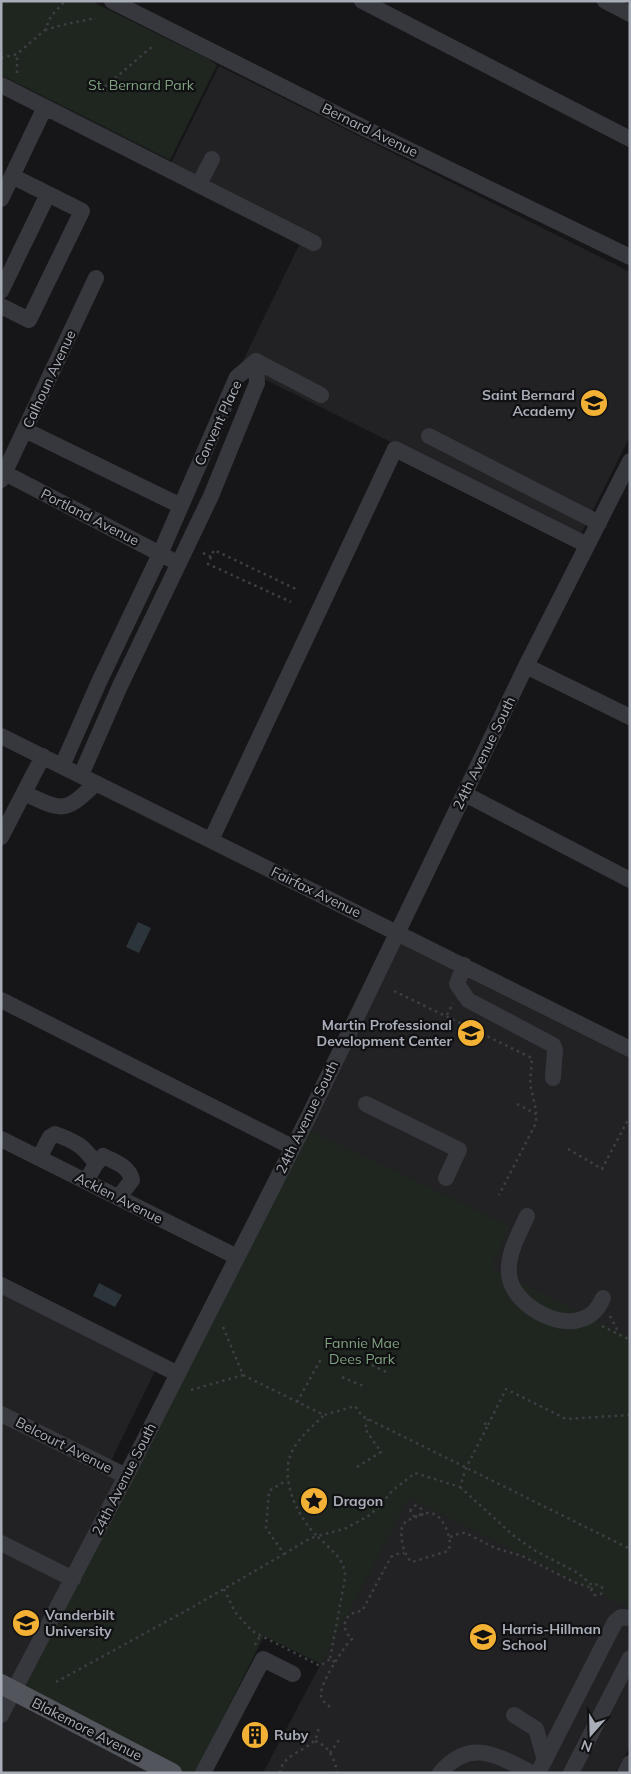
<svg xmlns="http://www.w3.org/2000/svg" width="631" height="1774" viewBox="0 0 631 1774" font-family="Mulish,sans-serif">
	<rect width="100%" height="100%" fill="#161618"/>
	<!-- built -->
	<path fill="#222225" d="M219 66 630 272V436L580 536 240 367 303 237 168 169Z
		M397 932 630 1050V1412L292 1147Z
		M1 1290 156 1369 108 1467 126 1476 173 1773H1Z
		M409 1497 630 1609V1747L615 1773H263Z"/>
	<!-- green -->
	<path fill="#1e261f" d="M1 1H91L208 59 217 65 170 160 1 75Z
		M303 1127 509 1226 491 1268 630 1337V1609L409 1498 321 1664 264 1636 195 1773H172L14 1692Z"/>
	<!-- water -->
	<path fill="#2c353c" d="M138 922 151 928 139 953 126 947Z
		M99 1283 122 1295 115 1307 93 1296Z"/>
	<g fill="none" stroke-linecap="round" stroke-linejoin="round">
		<!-- path -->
		<path stroke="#3d3f44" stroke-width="2.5" stroke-dasharray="2.5 4" stroke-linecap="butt" d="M45 30 62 25 96 18
			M1 58 17 54 45 30 51 16 64 2
			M17 73V54
			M100 91 154 45
			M203 553 211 557 214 550 298 590
			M211 557 208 564 291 602
			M394 991 532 1058 530 1084 536 1110V1123L499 1195
			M447 1015 453 1003
			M517 1104 536 1114
			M568 1149 602 1169 630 1116
			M610 1316 619 1333
			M602 1326 630 1340
			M223 1327 243 1375 324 1415 355 1406 362 1416 630 1549
			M372 1365 386 1372
			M342 1377 363 1386
			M191 1390 243 1375
			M297 1402 321 1359
			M323 1416C312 1427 297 1439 291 1454 280 1480 298 1518 317 1536L344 1529 367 1517 379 1507 392 1491 415 1473 460 1487 466 1468 488 1425 480 1421
			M488 1425 506 1389 566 1419 630 1415
			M357 1467 381 1452 365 1429 368 1419
			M460 1487 514 1536 534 1550 578 1573 593 1586
			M410.5 1511a5.5 5.5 0 1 1 11 0a5.5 5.5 0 1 1-11 0Z
			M426 1513C429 1513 431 1513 434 1514 444 1518 454 1542 448 1551L412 1562C403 1556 400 1536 402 1527L406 1521Z
			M450 1537 461 1533H466L495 1548 522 1556 574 1582 592 1588
			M284 1554 309 1539 317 1536C329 1548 346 1559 345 1578L330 1659 335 1662
			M591.5 1590a5.5 5.5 0 1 1 11 0a5.5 5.5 0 1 1-11 0Z
			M224 1589 235 1612 252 1631 320 1666 330 1659
			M255 1645 260 1636
			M56 1682 191 1608 284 1554 266 1528 269 1491 287 1480
			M330 1707C325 1703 321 1700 321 1694 320 1684 344 1646 352 1639 339 1628 344 1612 362 1611L391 1557 396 1554 404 1553
			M315 1741C329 1746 335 1759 337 1773
			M330 1753 339 1740
			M280 1773C282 1755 303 1752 314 1741 317 1738 318 1731 319 1727"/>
		<!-- minor -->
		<path stroke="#37383d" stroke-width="16" d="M112 1 368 130 630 257
			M362 1 630 139
			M605 1 630 14
			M1 85 314 243
			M199 184 212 159
			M1 199 45 107
			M1 291 48 194
			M1 306 29 320 82 211 12 176
			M256 361 321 395
			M25 430 181 506
			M429 436 599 523
			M1 471 170 559
			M1 480 96 278
			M526 666 630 717
			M1 736 630 1049
			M62 766 99 682 160 554 237 377 256 361
			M81 775 120 686 211 496 257 383 256 361
			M24 793C63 811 64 814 96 783
			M465 794 630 880
			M1 837 43 756
			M211 840 395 449 587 545
			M464 965 457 984 468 1000 553 1045 555 1050 553 1078
			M1 1000 292 1147
			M366 1104 459 1150 446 1178
			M1 1139 237 1257
			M39 1158 50 1137 55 1134C75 1141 84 1146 96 1164
			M86 1181 96 1164 103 1156C115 1162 129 1166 132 1180L118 1198
			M527 1216C519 1234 507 1254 509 1274 511 1303 556 1329 582 1319 593 1316 599 1307 603 1298
			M1 1285 178 1374
			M1 1414 126 1476
			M1 1543 73 1579
			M1 1715 126 1476 308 1118 526 666 630 461
			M514 1715 536 1729 545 1760
			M203 1773 263 1659 293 1674
			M440 1773C471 1737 497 1756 532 1773
			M538 1773 615 1622 621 1617 630 1618
			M571 1773 630 1658
			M625 1773 630 1763"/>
		<!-- major -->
		<path stroke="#53555c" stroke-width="20" d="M1 1684 172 1773"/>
	</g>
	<!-- icons -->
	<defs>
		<symbol id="school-disc" viewBox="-11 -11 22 22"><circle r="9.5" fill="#f2b134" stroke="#111113"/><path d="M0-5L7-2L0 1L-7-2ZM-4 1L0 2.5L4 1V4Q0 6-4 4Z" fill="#111"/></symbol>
		<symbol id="sight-disc" viewBox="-11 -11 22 22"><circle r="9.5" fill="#f2b134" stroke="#111113"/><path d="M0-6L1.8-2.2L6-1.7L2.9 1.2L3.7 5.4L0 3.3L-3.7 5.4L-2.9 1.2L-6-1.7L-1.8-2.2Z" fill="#111"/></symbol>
		<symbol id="university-disc" viewBox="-11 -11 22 22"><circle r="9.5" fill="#f2b134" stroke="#111113"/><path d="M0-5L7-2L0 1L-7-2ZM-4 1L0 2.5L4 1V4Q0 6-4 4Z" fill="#111"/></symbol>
		<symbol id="building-disc" viewBox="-11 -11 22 22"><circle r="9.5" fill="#f2b134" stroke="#111113"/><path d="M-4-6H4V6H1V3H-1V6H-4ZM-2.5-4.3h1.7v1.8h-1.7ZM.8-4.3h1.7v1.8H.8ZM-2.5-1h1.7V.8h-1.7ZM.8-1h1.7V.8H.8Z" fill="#111"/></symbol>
	</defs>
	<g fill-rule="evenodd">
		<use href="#school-disc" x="578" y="387" width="32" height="32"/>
		<use href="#school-disc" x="455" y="1017" width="32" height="32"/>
		<use href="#sight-disc" x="298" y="1485" width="32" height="32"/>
		<use href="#university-disc" x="10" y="1607" width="32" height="32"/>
		<use href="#school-disc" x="467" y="1621" width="32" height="32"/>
		<use href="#building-disc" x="239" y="1719" width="32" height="32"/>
	</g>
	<g text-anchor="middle" stroke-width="4.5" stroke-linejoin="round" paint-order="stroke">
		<!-- park labels -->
		<g font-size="14" fill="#7fa381" stroke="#111113">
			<text x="141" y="90">St. Bernard Park</text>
			<text x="362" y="1348">Fannie Mae<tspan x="362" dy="16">Dees Park</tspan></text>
		</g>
		<!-- street labels -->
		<g font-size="14" fill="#a8adb8" stroke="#111113">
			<text transform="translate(370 130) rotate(26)" y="5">Bernard Avenue</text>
			<text transform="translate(49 379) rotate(-65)" y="5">Calhoun Avenue</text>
			<text transform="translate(218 423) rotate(-65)" y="5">Convent Place</text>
			<text transform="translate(90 517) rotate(27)" y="5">Portland Avenue</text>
			<text transform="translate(484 753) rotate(-64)" y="5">24th Avenue South</text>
			<text transform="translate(316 892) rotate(26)" y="5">Fairfax Avenue</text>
			<text transform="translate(307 1117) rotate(-64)" y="5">24th Avenue South</text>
			<text transform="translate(119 1198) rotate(27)" y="5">Acklen Avenue</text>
			<text transform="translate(64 1445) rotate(27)" y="5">Belcourt Avenue</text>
			<text transform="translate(124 1479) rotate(-63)" y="5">24th Avenue South</text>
			<text transform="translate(87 1729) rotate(27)" y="5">Blakemore Avenue</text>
		</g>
		<!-- poi labels -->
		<g font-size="14" font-weight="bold" fill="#a8adb8" stroke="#111113" text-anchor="start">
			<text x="575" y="400" text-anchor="end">Saint Bernard<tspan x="575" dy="16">Academy</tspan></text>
			<text x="452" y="1030" text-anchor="end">Martin Professional<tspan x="452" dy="16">Development Center</tspan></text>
			<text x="333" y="1506">Dragon</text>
			<text x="45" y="1620">Vanderbilt<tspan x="45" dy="16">University</tspan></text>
			<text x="502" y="1634">Harris-Hillman<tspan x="502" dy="16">School</tspan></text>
			<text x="274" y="1740">Ruby</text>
		</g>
	</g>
	<!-- border -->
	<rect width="631" height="1774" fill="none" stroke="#a8adb8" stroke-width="5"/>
	<!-- north arrow -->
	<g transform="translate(591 1734) rotate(200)" stroke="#111113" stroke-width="4" paint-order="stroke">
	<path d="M0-4L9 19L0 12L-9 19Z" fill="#a8adb8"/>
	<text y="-8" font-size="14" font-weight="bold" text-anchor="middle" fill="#a8adb8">N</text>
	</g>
</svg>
